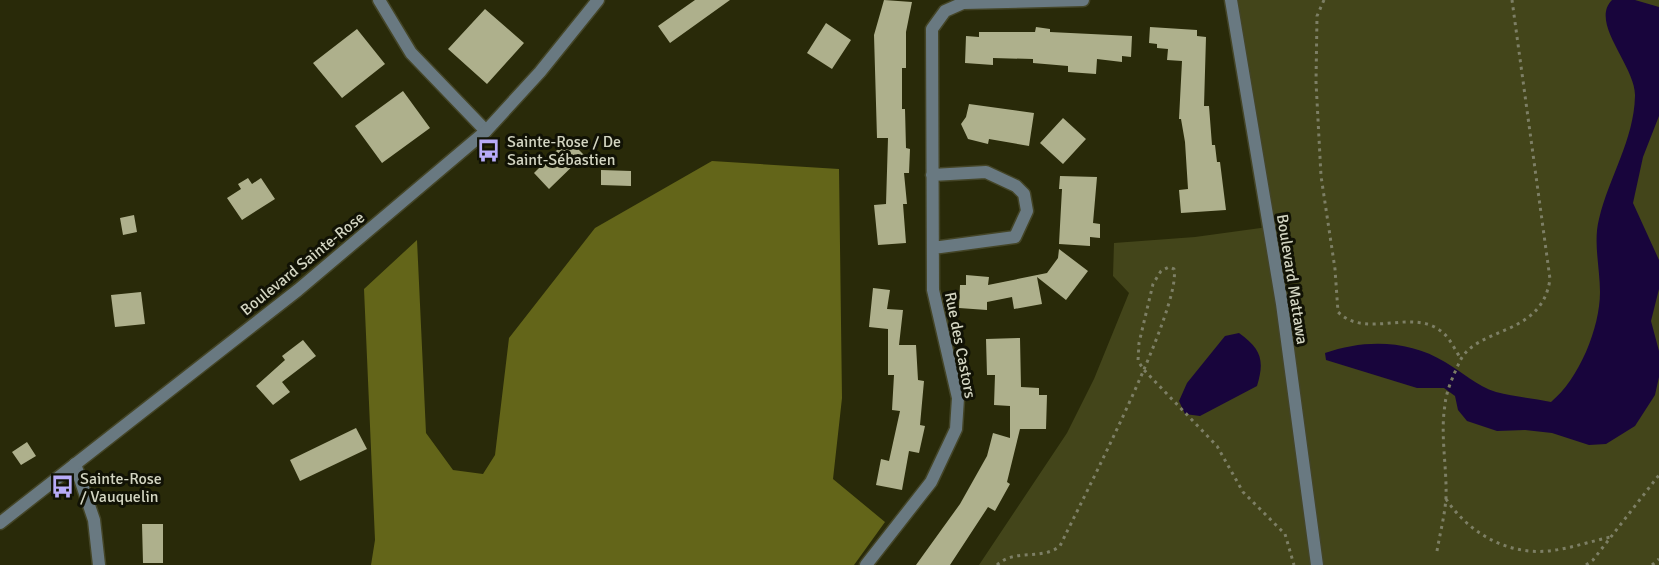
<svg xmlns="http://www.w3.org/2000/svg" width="1659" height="565" viewBox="0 0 1659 565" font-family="Signika,sans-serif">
	<rect width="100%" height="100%" fill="#292a09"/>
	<!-- green -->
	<path fill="#43451a" d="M1231 0H1659V565H979L1067 433 1094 379 1129 293 1113 276 1114 243 1195 237 1268 227Z"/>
	<!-- forest -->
	<path fill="#636519" d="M712 161 839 169 842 398 833 479 885 522 854 565H371L375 540 364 289 417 240 426 433 453 470 483 474 495 455 509 338 595 228Z"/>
	<!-- water -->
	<path fill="#18053c" d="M1612 0H1635L1659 7V116L1643 157 1633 203 1659 260V289L1651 321 1659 351V377L1655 395 1635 426 1606 444 1589 445 1552 433 1525 430 1497 431 1467 421 1458 410 1455 396 1444 388H1417L1326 360 1325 353C1365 339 1409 340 1445 362 1462 372 1477 386 1496 392 1514 397 1533 398 1551 402 1579 379 1600 328 1600 292 1600 268 1593 242 1599 219 1609 177 1634 140 1635 96 1636 66 1589 23 1612 0Z
		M1239 333C1261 349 1265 360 1257 386L1200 416 1185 414 1179 401 1187 383 1225 336Z"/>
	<!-- building -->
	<path fill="#aeb08c" d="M695 0H730L670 43 658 26Z
		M884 0 912 2 906 32V68H902V109H905L906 148 910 149 909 173H904L907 204H903L906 243 878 245 874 205 886 204 888 138H877L874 35Z
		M485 9 524 43 487 84 448 49Z
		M826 23 851 40 832 69 807 53Z
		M1036 27 1050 29V32L1132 36 1131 57 1122 56V62L1097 59 1096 74 1068 72V66L1033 63V59L993 58V65L965 63 966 36 979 37V32H1035Z
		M1150 27 1197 30V36L1206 37 1204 106H1209L1212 145H1215L1217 162H1220L1226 210 1181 213 1179 190 1188 189 1185 142 1181 119H1179L1182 61 1167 60 1168 49 1157 48V44L1149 43Z
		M357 29 385 64 342 98 313 63Z
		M403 91 430 128 382 163 355 126Z
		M969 104 1034 113 1029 146 989 139 988 144 968 139 961 124 966 117Z
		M1063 118 1086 139 1063 164 1040 143Z
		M568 139 584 155 549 189 534 173Z
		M601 170 631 171V186L601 185Z
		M1060 176 1097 177 1093 223 1100 224V238L1090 237V246L1059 244 1062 189H1059Z
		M248 178 252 184 261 178 275 199 242 220 227 198 241 189 238 184Z
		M134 215 137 232 123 235 120 218Z
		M1059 249 1088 271 1066 300 1037 277 1042 304 1014 309 1012 297 987 302V310L959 308 960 285H966V275L989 277 988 285 1047 273 1058 258Z
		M873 288 890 290 887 309 903 310 899 345H916L918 380 924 381 920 425 925 426 919 453 909 451 902 490 876 485 881 459 889 461 900 411 892 410 894 375H888V329L869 327Z
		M141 292 145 324 115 327 111 295Z
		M1020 338 1021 387 1039 388V395H1047L1046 429H1020L1007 482 1010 484 995 511 988 507 950 565H916L960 504 987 456 993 433 1010 438V406L994 405 995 375H987L986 339Z
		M303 340 316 356 282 382 290 392 273 405 256 386 285 360 282 356Z
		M356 428 367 449 300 481 290 460Z
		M27 442 36 456 21 465 12 452Z
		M142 524H163V563H143Z"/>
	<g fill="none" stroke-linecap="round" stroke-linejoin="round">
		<defs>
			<path id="minor" d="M379 0 411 53 486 131
				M1231 0 1282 304 1317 565
				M932 175 986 172 1016 186 1024 194 1027 211 1015 237 933 248
				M75 464 94 520 99 565
				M866 565 931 482 956 429 958 398 933 290 932 29 945 11 963 3 1083 0"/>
			<path id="tertiary" d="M0 523 298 290 486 131 540 72 598 0"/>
		</defs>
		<!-- minor casing -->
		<use href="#minor" stroke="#444527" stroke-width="15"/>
		<!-- tertiary casing -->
		<use href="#tertiary" stroke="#444527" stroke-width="15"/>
		<!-- path -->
		<path stroke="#7d7f65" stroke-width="3" stroke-dasharray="3 4.5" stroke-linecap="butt" d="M1324 0 1317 16 1316 82 1321 176 1335 269 1338 312C1366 340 1413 307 1442 332 1450 338 1455 350 1461 359
			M1446 499C1468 532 1506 555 1548 551 1569 549 1591 541 1611 537
			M1437 551C1440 533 1445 515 1446 497 1447 467 1440 434 1445 405 1446 391 1454 374 1460 361 1477 326 1542 337 1550 279L1512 0
			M997 565C1015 548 1041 561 1060 546 1082 500 1182 308 1174 269L1169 267 1161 271 1153 284 1139 343 1138 361 1144 370 1217 446 1243 492 1285 534 1294 565
			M1586 565 1593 560 1659 475
			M1652 565 1659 559"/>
		<!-- minor -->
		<use href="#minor" stroke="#697981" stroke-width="12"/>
		<!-- tertiary -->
		<use href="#tertiary" stroke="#697981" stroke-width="12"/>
	</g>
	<!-- icons -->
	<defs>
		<symbol id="bus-bare" viewBox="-9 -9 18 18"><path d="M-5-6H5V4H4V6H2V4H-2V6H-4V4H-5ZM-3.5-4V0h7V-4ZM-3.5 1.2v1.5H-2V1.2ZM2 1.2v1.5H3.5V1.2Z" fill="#b7abf8" stroke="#111205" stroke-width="2.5" paint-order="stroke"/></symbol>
	</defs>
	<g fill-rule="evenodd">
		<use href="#bus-bare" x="472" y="134" width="33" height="33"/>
		<use href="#bus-bare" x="46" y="470" width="33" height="33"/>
	</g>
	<g text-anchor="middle" stroke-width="6" stroke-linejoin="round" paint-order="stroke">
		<!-- poi labels -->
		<g font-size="16" fill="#d3d5c2" stroke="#111205" text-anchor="start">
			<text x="507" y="147">Sainte-Rose / De<tspan x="507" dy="18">Saint-Sébastien</tspan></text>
			<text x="80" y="484">Sainte-Rose<tspan x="80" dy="18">/ Vauquelin</tspan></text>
		</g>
		<!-- street labels -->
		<g font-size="16" fill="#d3d5c2" stroke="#111205">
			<text transform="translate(302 263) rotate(-39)" y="6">Boulevard Sainte-Rose</text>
			<text transform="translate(1293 279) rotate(81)" y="6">Boulevard Mattawa</text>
			<text transform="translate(961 345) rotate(79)" y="6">Rue des Castors</text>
		</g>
	</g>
</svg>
